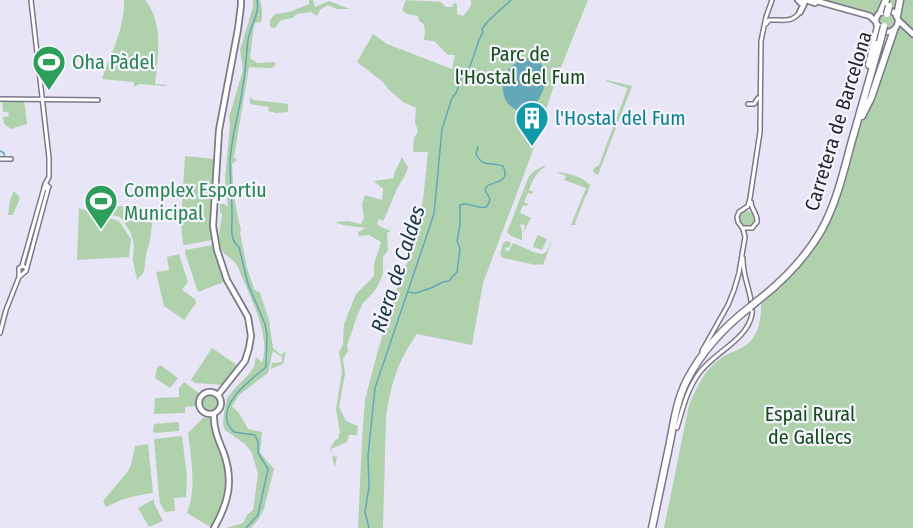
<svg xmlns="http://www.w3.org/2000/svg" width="913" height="528" viewBox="0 0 913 528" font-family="'Fira Sans Condensed',sans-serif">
	<rect width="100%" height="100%" fill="#e8e5f6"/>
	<!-- green -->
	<path fill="#afd2ad" d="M124 0H145C164 23 158 56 155 84L167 85 165 86 139 84 134 87V82L102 79C111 53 125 28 124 0Z
		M253 0H260C262 7 263 15 261 22L255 23 253 32 250 58 257 63 274 62 276 64 272 68 249 67 234 157 237 160 232 164C233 189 235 206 241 230L240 232 247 268 254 289 260 293 269 320 273 348 281 355 286 351 283 364 271 369 272 363 282 362V357L273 351 268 373 239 395 232 406 239 413 248 429 262 432 260 453 274 469 264 509 258 520 251 528H226L243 523 247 515 253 510 258 474 252 453 245 444 225 430 223 425 224 413 227 398 235 388 248 375 254 367 256 357 262 362C272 335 247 291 237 265 233 259 226 256 222 251 216 241 221 225 222 214L220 212V204H224L228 207 225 179 230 124 229 117 243 70 240 50 253 7Z
		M309 0H313L315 7 329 1 350 9H337L328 5 321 9 317 16 311 12 297 14 292 18 281 20 275 28 270 27V20L275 14 289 12 309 4Z
		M406 0 441 2 446 7H452L454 3 457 4V14L463 16 471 6V0H588L555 82 532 153 483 283 472 345 417 334C397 362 391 384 386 417L383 528H358L362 440 365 400 378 350 401 276 408 261V254L415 237 423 200 428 152H413L414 138 418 131 415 122 416 108 403 102 388 89 383 82 357 62 373 34 387 44 452 69 455 55H448L434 41 424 40 425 32 424 24 419 21 418 16 407 14 402 10Z
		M817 0H913V528H664L689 405C696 389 705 369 720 359 727 353 737 351 745 346 759 336 761 320 761 304L793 274 810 253 838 198 863 118 893 32 869 14Z
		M607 80 632 86 598 175 593 172 594 168 599 165 627 90V88L606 81Z
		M250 97 253 100 288 104V112L276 113 268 111 269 107 250 104Z
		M24 99 27 124 11 129 4 124 3 117 9 116 8 112H3L2 100Z
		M185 156 215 159 211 220 212 240 185 245 183 244 181 222Z
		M402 157 408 167C406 175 401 182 397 189 392 199 389 210 383 221L379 219 377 224 383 228 391 231 387 233 388 250 383 257V274L377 287 372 294 363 303 357 316 347 346 348 351 343 359 345 374 339 407 346 421 358 426 357 435H349L347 442 331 449 332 456 337 457 335 467 330 449 335 440 338 439 340 432 336 409 342 371 339 352 343 344 344 324 356 294 374 276V264L381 242 369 235 359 236 358 232 366 228 343 225 335 222 348 221 361 224 364 218 362 204 365 195 382 200 383 189 374 181 394 178V174Z
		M543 166H546C536 173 533 179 529 190L533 192 532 194 528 193 524 202 528 204 527 206 523 205 520 213 531 218 523 233 525 225 522 224 520 225 522 230V240L511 236 507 232 529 176 534 171Z
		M556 172C566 172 583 177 590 185L587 195H586L575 223 576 224 575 225H571L586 188 564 180 566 176Z
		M14 191 20 198 13 215H8L10 200Z
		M122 206C135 218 137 222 155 217L152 224 150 241 146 254 144 272 137 280 133 261 134 244 130 231 120 217 107 214 115 211V207Z
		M79 208 119 221 131 239 129 257 77 260Z
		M739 219a8 8 0 1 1 16 0a8 8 0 1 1-16 0Z
		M538 235 547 239 542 250 533 247 537 236Z
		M553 238 543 265 537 264 536 265 503 258 500 254 503 243 507 241 511 243 509 248 506 247 505 250 509 251 513 243 536 253 543 254 547 251Z
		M212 245 213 247 226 281 198 292 185 253V250Z
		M179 254 188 282 182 290 195 299 196 303 184 320 164 306 156 272 169 270 167 257Z
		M212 348 238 366 224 385 195 383 191 380Z
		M160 365 178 378 170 388 155 378 157 368Z
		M184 382 200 394 195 403 196 406 185 407V413L154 414 155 398 179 397V388Z
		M201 404a9 9 0 1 1 18 0a9 9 0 1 1-18 0Z
		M204 417 210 418 218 448 223 458 226 472 227 488 224 503 212 528 187 513C197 487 191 460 188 433Z
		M179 422V431L155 433 153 431 154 424Z
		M182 436 187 477 186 497 174 498 175 511 165 512 160 503 159 496 154 439Z
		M148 444 153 493C136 495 121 499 106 507L103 501 128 471 131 465 135 446Z
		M154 499V503L163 521 149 527 138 508Z"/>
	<!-- water -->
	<path fill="#64a7b9" d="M522 59C526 59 529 58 532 59 561 64 538 124 513 108 501 100 500 82 508 70 512 65 517 62 522 59Z"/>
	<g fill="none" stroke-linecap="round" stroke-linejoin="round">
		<!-- stream -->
		<path stroke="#64a7b9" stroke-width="1.5" d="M478 147 476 154C484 169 490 161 503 166 510 180 499 181 489 185
			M0 151 4 153V156
			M408 292 416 293 431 288 443 282 449 281 457 272 460 249 457 241 460 225V205C470 201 477 210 486 207L489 203 490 199 485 190 487 186
			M246 528 258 515 268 469 258 453V442L255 435 234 432C232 429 229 427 228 424 219 402 252 379 266 367L267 335 265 324 248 284 239 247C228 239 233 224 232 213 232 196 230 179 230 162 231 136 240 111 243 85 246 70 246 55 248 40 250 26 260 14 257 0
			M369 528 365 512 369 487 368 456 375 388 434 214 442 129 452 98 456 93 465 69 469 68C475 56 476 43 483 32L482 29 488 21 511 0"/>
		<defs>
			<path id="minor" d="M31 0 49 158V177L45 184
				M766 24 769 20C782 19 791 24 800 12
				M0 99 98 100
				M748 104H754L758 98
				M0 159H11
				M46 184 49 187 47 189 44 187Z
				M744 228H752L757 222C758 213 751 210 751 202
				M22 266 44 188
				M19 277 26 271 48 189
				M0 333 6 310 19 277V268L23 266 26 268
				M702 351 728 305 734 290 739 273 745 237 743 229 738 222 737 217 739 212 748 206 750 198 760 132 761 41 766 17 772 0
				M677 428C683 408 687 389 700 372 715 352 748 339 752 314 754 297 742 278 743 258"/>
			<path id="major" d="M798 0 801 3
				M806 0 815 3
				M813 0 870 16 876 22
				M876 21a11 11 0 1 1 22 0a11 11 0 1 1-22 0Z
				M800 12 804 4V0
				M898 20 913 34
				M199 403a11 11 0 1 1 22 0a11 11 0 1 1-22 0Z
				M218 395 245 361 249 348 251 336 248 317 227 280 217 250 213 226 219 130 238 29 241 5V0
				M214 414C213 427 218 439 223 451 234 480 229 502 214 528"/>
			<path id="highway" d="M881 12 886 0
				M897 16 900 0
				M869 65 878 26
				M862 116 871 98 894 30
				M756 302C782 282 804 260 821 231 836 204 843 174 851 144 861 110 870 76 880 42
				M652 528C658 499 664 471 670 442 674 421 677 399 687 380 702 351 724 327 750 307"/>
		</defs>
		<!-- minor casing -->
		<use href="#minor" stroke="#7c7989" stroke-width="6"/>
		<!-- major casing -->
		<use href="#major" stroke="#7c7989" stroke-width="8"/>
		<!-- highway casing -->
		<use href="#highway" stroke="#7c7989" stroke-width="9"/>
		<!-- minor -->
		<use href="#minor" stroke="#fff" stroke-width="3"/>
		<!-- major -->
		<use href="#major" stroke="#fff" stroke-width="4.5"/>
		<!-- highway -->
		<use href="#highway" stroke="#fff" stroke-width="6"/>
		<defs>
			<path id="highway-bridge" d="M887 14 889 6
				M880 42 884 26
				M750 307 756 302"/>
		</defs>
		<!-- highway-bridge casing -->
		<use href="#highway-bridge" stroke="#7c7989" stroke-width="9" stroke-linecap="butt"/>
		<!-- highway-bridge -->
		<use href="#highway-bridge" stroke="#fff" stroke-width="6"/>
	</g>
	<!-- icons -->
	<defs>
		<symbol id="stadium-pin" viewBox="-11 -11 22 30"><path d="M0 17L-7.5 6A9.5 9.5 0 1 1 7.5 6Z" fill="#2e9e5b" stroke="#f5f3fe"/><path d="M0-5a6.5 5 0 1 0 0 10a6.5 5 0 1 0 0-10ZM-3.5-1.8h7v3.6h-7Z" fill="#fff"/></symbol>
		<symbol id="building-pin" viewBox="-11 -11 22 30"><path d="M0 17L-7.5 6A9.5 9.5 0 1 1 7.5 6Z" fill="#0f9aa8" stroke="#f5f3fe"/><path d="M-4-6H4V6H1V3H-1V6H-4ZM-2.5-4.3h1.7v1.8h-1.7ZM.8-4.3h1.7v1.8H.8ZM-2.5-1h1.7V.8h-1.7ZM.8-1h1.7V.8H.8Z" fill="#fff"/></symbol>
	</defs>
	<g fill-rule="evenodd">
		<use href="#stadium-pin" x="30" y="43" width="38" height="52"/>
		<use href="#building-pin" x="513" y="99" width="38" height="52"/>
		<use href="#stadium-pin" x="82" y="182" width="38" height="52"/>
	</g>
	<g text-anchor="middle" stroke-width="4.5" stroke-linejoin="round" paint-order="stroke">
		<!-- park labels -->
		<g font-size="20" fill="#154e17" stroke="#f5f3fe">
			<text x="520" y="61">Parc de<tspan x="520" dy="23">l'Hostal del Fum</tspan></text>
			<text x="810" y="421">Espai Rural<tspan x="810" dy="23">de Gallecs</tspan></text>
		</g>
		<!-- leisure labels -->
		<g font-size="20" fill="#27864d" stroke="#f5f3fe" text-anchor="start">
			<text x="72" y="69">Oha Pàdel</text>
			<text x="124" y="197">Complex Esportiu<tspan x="124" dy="23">Municipal</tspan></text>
		</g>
		<!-- culture labels -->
		<g font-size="20" fill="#0d838f" stroke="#f5f3fe" text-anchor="start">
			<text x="555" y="125">l'Hostal del Fum</text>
		</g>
		<!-- street labels -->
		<g font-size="20" fill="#242329" stroke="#f5f3fe">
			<text transform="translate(838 121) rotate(-73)" y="7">Carretera de Barcelona</text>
		</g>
		<!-- water labels -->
		<g font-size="21" font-style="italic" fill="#173840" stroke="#f5f3fe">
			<text transform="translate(398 269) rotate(-72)" y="7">Riera de Caldes</text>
		</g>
	</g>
</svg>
